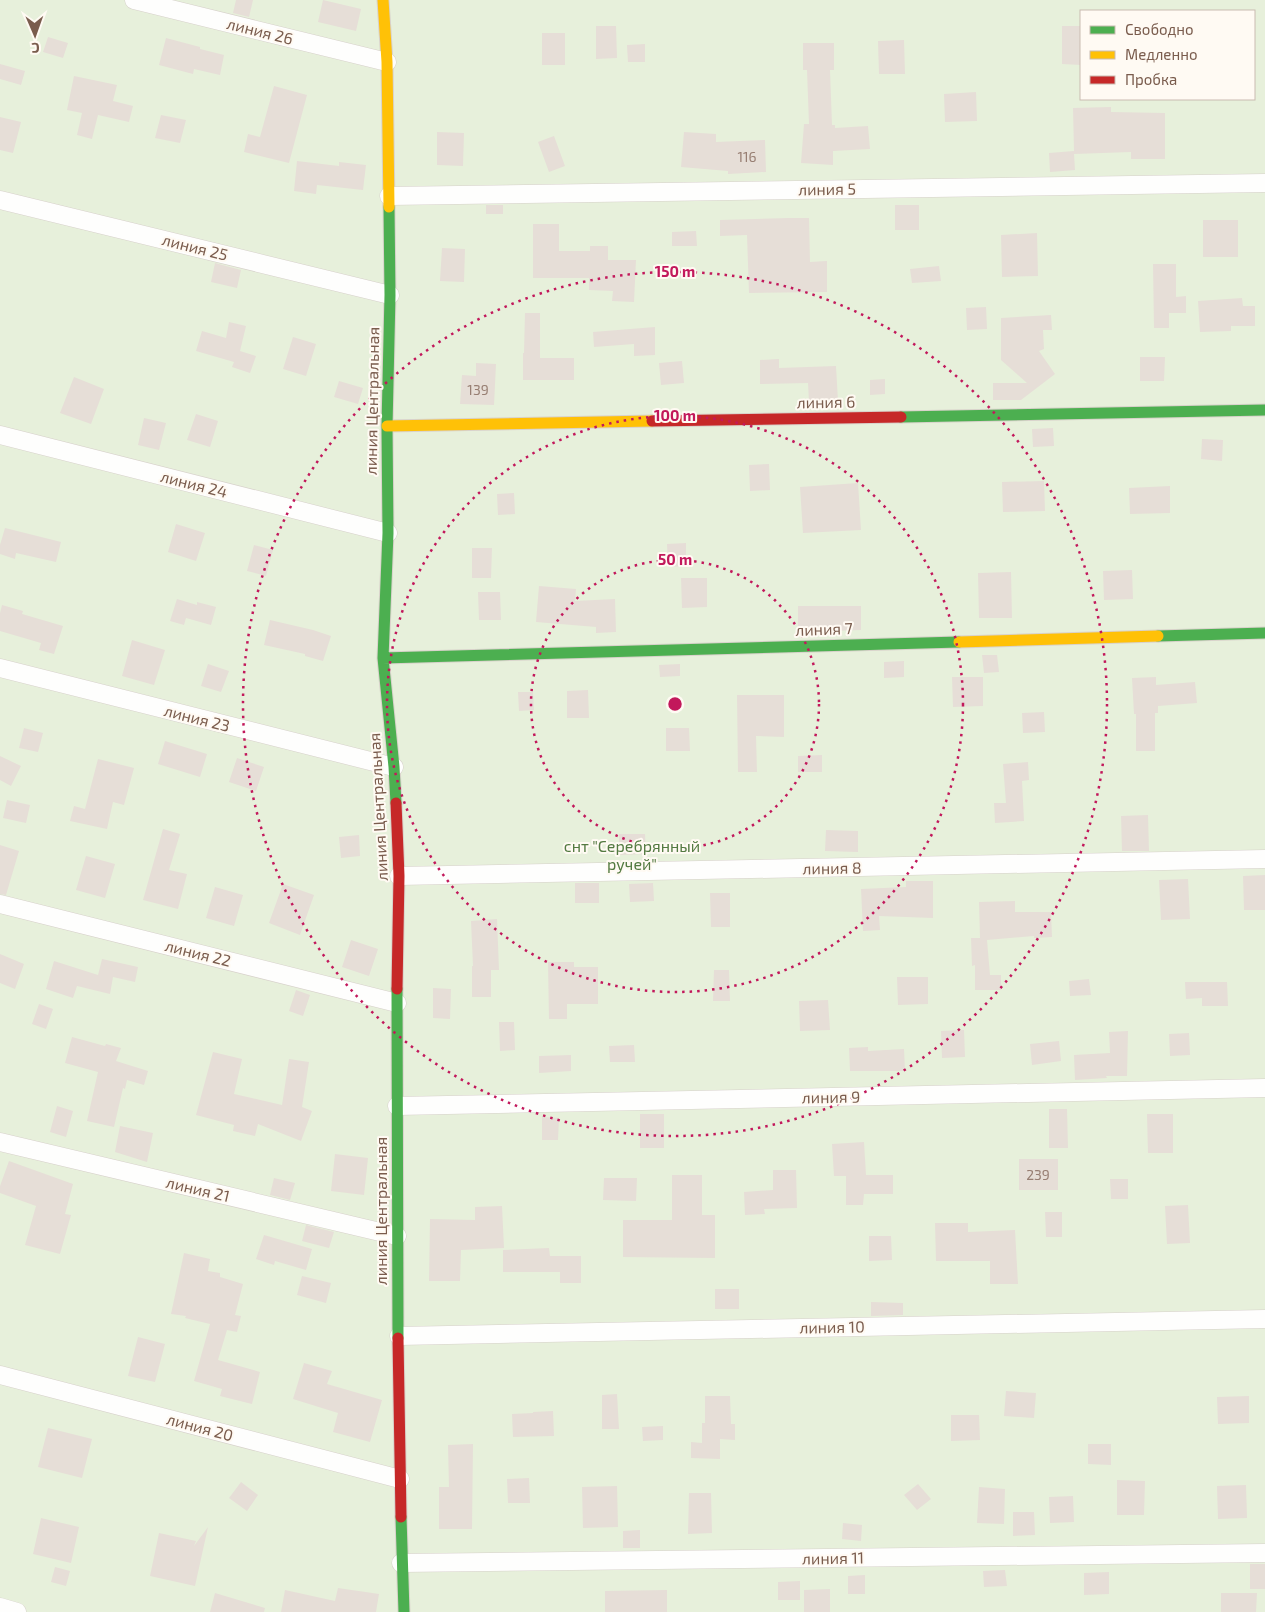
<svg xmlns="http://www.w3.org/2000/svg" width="1265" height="1612" viewBox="0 0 1265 1612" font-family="'Exo 2',sans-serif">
	<rect width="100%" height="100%" fill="#f9f5f0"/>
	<!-- green -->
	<path fill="#e7f0db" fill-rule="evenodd" d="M0 0H1265V1612H0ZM1081 11H1254V99H1081Z"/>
	<!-- building -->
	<path fill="#e6ded7" d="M236 0H253L249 17 233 13Z
		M323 0 361 9 356 31 318 22Z
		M596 26H616L617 58 596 59Z
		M1062 26H1081V65L1062 64Z
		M542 33H565V65H542Z
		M48 37 68 43 63 58 43 52Z
		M166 38 200 47V49L224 55 220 75 194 69 193 74 159 65Z
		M904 40 905 74H879L878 41Z
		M803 43H834V70H830L832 125H835V128L868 126 870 149 833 151V165L801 163 804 124H809L807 70H803Z
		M645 44V62H628L627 45Z
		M0 64 25 71 21 85 0 79Z
		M74 76 117 85 113 101 133 106 129 122 98 115 92 139 77 135 82 113 67 110Z
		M274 86 307 95 289 163 244 152 248 134 260 137Z
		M976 92 977 121 945 122 944 94Z
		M1111 107V112L1165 113V159H1131V152L1074 154 1075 170 1050 172 1049 153 1074 151 1073 108Z
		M161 115 186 120 180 143 155 138Z
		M0 117 21 122 13 153 0 150Z
		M437 132 464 133 463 166 437 165Z
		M684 132 716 134V142L765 140 766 172 728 174V171L681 167Z
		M554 136 565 166 549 172 538 142Z
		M297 161 339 166V162L366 165 363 190 317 185 316 194 294 191Z
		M486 205H503V214H486Z
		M895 205H919V230H895Z
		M788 218H809L810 262 827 261V292L749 293 747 235 720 236V220Z
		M1203 220H1238V257H1203Z
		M533 224H559V251H590V246H608V260H636L634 302 612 301 613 291 589 290V278H533Z
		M696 231 697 246H672V232Z
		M1037 233 1038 276 1002 277 1001 235Z
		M442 248 465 249 464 282 440 281Z
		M215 263 241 270 237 288 211 282Z
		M1153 264H1176V297L1186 296V313H1169V328H1154Z
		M939 266 941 281 912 283 910 269Z
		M1242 298 1243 306H1255V326H1231V331L1200 332 1198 301Z
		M986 307 987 329 967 330 966 308Z
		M525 313H540V358H574V380H523V353H524Z
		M1051 315 1052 330H1043L1044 349 1039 351 1055 374 1021 400H993V383H1027L1001 360V318Z
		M229 322 246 326 240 351 256 356 250 373 232 367 234 362 196 351 202 331 226 338Z
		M655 327V355L634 356V344L594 347 593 332Z
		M293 337 316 344 306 376 283 369Z
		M1140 357H1165L1164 381H1140Z
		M779 359V368L836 366 838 401 809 402 808 383 760 384V360Z
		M682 361 684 383 661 385 659 363Z
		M476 363 496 364 494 405 460 404 462 375 476 376Z
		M74 377 104 389 91 424 60 413Z
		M885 379V394L870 395V380Z
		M339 381 363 388 358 404 334 397Z
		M196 414 218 421 210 447 187 440Z
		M144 418 166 423 159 450 138 445Z
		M1053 428 1054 446 1033 447 1032 429Z
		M1202 439 1223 440 1222 461 1201 459Z
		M769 464 770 490 750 491 749 465Z
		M1044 481 1045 511 1003 512 1002 482Z
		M858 483 861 530 803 533 800 487Z
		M1170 486V513L1130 514 1129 488Z
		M514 493 515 514 498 515 497 494Z
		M176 524 205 533 196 561 168 552Z
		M5 528 61 542 56 562 16 553 15 559 0 554V545Z
		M686 543V566L668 567 667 544Z
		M254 545 273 550 266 576 247 571Z
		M472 548H492L491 578H472Z
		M1132 570 1133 599 1104 600 1103 571Z
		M1011 572 1012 618H979L978 573Z
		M681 578H707V607L682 608Z
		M539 586 576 589 575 601 615 599 616 632 596 633V627L536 622Z
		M478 592H500L501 620H479Z
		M177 599 197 605V602L216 607 211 625 186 618 184 625 170 621Z
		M2 605 23 611 22 614 63 626 54 654 39 650 41 643 0 631V613Z
		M798 606H861V630L798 632Z
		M270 620 313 630 331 636 323 661 305 656V654L264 645Z
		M132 640 165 650 154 685 122 676Z
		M982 655H997L999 672 984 673Z
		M904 661V677L884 678V662Z
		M208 664 229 671 221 692 201 686Z
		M680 664V676L660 677 659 665Z
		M952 677H983V706L953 707Z
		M1156 677V685L1195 682 1197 703 1158 706V713H1155V751H1136V714H1134L1132 678Z
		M588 690 589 718H567V691Z
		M518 692H533L534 710 519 711Z
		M737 695H784V737L756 736 757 772H738Z
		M1044 712 1045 732 1023 733 1022 713Z
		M24 728 43 733 38 752 19 748Z
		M666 728H689L690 751H666Z
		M165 741 207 754 200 777 158 764Z
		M822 755V772H798V756Z
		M0 756 21 766 11 786 0 780Z
		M237 758 264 767 256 791 229 782Z
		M98 759 134 768 124 805 113 802 107 829 70 821 74 806 85 809Z
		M1028 762 1029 780 1022 781 1024 821 995 823 994 803H1006L1003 764Z
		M7 800 30 805 26 823 3 818Z
		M1148 815 1149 851H1122L1121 816Z
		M163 829 180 834 169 870 187 874 178 909 143 900Z
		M826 830 858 831V852L825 851Z
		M619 834H645L646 854 619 855Z
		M359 835 360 856 341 858 339 837Z
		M0 845 19 851 6 895 0 894Z
		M86 856 115 864 105 898 76 890Z
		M1265 875V910H1244L1243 876Z
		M1188 879 1190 919 1161 920 1159 880Z
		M906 881H933V918L879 916 880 930 863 931 861 889 906 887Z
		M575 883H599V903H575Z
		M653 883 654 901 630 902 629 884Z
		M283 884 314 895 300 935 269 923Z
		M215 887 243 895 234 926 206 918Z
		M710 893H730V927H711Z
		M1015 901V912H1051L1052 937 1034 938V936L987 940 990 975H1001V990H975V965L972 966 971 938H980L979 902Z
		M497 919 499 970H491V997H472V966H473L471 921Z
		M351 940 378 949 369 976 342 967Z
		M0 954 24 964 15 989 0 983Z
		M102 959 138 967 135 982 113 977 110 994 77 986 73 998 46 989 54 961 98 975Z
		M548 962H574V967H598V1004H567V1019H549Z
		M714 970H729L730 1001H713Z
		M897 977H928V1004L898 1005Z
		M1089 979 1091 995 1070 996 1069 981Z
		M1185 982H1227L1228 1006H1202V998L1186 999Z
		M433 988 451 989 450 1019 433 1018Z
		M296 990 310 995 303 1016 289 1011Z
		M828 1000 830 1030 800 1031 799 1001Z
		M39 1004 53 1009 46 1029 32 1024Z
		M499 1022H514L515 1050 500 1051Z
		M964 1030 965 1057 942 1058 941 1031Z
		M1128 1031 1127 1076H1106L1107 1078 1075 1080 1074 1055 1110 1053 1109 1032Z
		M1189 1033 1190 1055 1170 1056 1169 1034Z
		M72 1037 105 1046 106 1044 121 1048 116 1061 148 1071 144 1085 127 1080 125 1089 123 1088 114 1127 87 1121 98 1072 65 1063Z
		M1059 1041 1061 1061 1032 1065 1030 1044Z
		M634 1045 635 1062H610L609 1046Z
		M868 1047V1051L904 1049 905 1071H850L849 1048Z
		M213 1052 242 1059 234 1094 282 1105 289 1059 309 1062 302 1107 312 1111 301 1141 258 1124 255 1136 233 1131 234 1125 196 1115Z
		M571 1055V1071L539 1073V1056Z
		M57 1106 73 1111 66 1137 50 1132Z
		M1049 1109H1067L1068 1148H1049Z
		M640 1114H664V1148H640Z
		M1147 1114H1173V1153H1148Z
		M542 1117 559 1118 558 1140H542Z
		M120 1126 153 1133 147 1162 115 1152Z
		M864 1142 866 1175H893V1194H864L863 1205H846V1176H834L832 1144Z
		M335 1154 368 1158 364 1195 331 1191Z
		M1019 1159H1058V1190H1019Z
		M9 1161 73 1184 65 1214 71 1215 60 1254 25 1245 36 1206 0 1193V1186Z
		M773 1170H796L797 1208 764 1209 765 1214 745 1215 744 1192 773 1190Z
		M672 1175H702V1215H715V1258L623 1257V1220H672Z
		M274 1178 295 1183 290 1200 270 1195Z
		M604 1178H637L636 1201 603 1200Z
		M1110 1179H1128V1199H1111Z
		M1188 1205 1190 1243 1167 1244 1165 1206Z
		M502 1206 504 1248 461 1250 460 1281H429L430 1219 475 1220V1207Z
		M1045 1212H1062V1237H1046Z
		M935 1223H968V1232L1015 1230 1018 1284H990V1261H936Z
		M306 1225 334 1232 329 1248 302 1241Z
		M264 1235 312 1249 306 1270 275 1261 274 1265 256 1259Z
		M869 1236H891L892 1260 869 1261Z
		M549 1248 550 1256H581V1283H560V1272H503V1250Z
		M184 1253 210 1259 208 1271 220 1273V1277L243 1284 235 1315 241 1316 237 1332 227 1330 218 1360 260 1372 252 1404 220 1396 222 1389 194 1381 210 1324 185 1318 186 1316 171 1314Z
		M302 1276 331 1283 326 1303 297 1295Z
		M715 1289H739V1309H715Z
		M871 1302 903 1303V1315L871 1316Z
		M138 1337 165 1344 155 1382 128 1376Z
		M304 1363 332 1371 327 1384 382 1400 370 1442 333 1432 338 1413 293 1399Z
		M1006 1391 1036 1393 1034 1418 1004 1416Z
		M617 1394 619 1429H602V1395Z
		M705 1396H730L731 1424H735V1440L720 1439V1459L691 1458V1442L702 1443V1423H705Z
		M1249 1396V1423L1218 1424 1217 1397Z
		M553 1411 554 1436 513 1437 512 1414 533 1413V1412Z
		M951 1415H979L980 1440 951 1441Z
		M663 1426V1440L643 1441 642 1427Z
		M48 1428 92 1439 82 1478 38 1467Z
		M473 1444 472 1529H439V1487H449L448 1445Z
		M1088 1444H1111V1465L1088 1464Z
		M529 1478 530 1503H508L507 1479Z
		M1117 1480 1145 1481 1144 1515H1117Z
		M241 1482 258 1495 247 1511 229 1498Z
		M918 1484 931 1499 917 1510 904 1495Z
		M1246 1485 1247 1518 1218 1519 1217 1486Z
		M617 1486 618 1527 583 1528 582 1487Z
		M979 1487 1005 1489 1004 1524 977 1523Z
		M689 1493H711L712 1533 688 1534Z
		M1073 1496 1074 1522 1050 1523 1049 1497Z
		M1013 1512H1034L1035 1535 1013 1536Z
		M41 1518 79 1527 71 1563 33 1554Z
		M843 1523 862 1525 861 1541 842 1539Z
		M208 1527 195 1586 150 1576 159 1533 196 1541 194 1546Z
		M640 1530V1548H623V1531Z
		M1250 1564H1265V1589H1250Z
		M55 1567 70 1571 66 1586 51 1582Z
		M1005 1570 1007 1586 984 1587 983 1571Z
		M1109 1572V1594L1084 1595V1573Z
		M865 1575V1594H848V1576Z
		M800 1581V1600H778V1582Z
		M338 1588 379 1594 376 1612H281L285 1590 335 1601Z
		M830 1589V1612H804V1590Z
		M667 1590V1612H605V1591Z
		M215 1593 265 1608 264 1612H210Z
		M1221 1593H1257L1256 1612H1221Z"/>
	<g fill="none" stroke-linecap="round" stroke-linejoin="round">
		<defs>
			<path id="street" d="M134 0 387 62
				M389 196 1265 183
				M0 200 390 295
				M0 435 388 533
				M0 668 394 767
				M399 876 1265 859
				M0 904 397 1003
				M397 1106 1265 1088
				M0 1142 397 1236
				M399 1336 1265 1319
				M0 1375 400 1479
				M401 1563 1265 1553
				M0 1607 17 1612"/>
			<path id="fast" d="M389 207 390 295 387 426 388 533 383 658 394 767 396 803
				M901 417 1265 410
				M1158 636 1265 633
				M383 658 959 642
				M397 989 398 1338
				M401 1517 404 1612"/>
			<path id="slow" d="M383 0 387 62 389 207
				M387 426 652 421
				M959 642 1158 636"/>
			<path id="jam" d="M652 421 901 417
				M396 803 399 876 397 989
				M398 1338 401 1517"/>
		</defs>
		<!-- street casing -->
		<use href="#street" stroke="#d7d1cb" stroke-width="19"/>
		<!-- fast casing -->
		<use href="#fast" stroke="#d9d2cb" stroke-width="13"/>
		<!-- slow casing -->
		<use href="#slow" stroke="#d9d2cb" stroke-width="13"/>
		<!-- jam casing -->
		<use href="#jam" stroke="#d9d2cb" stroke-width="13"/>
		<!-- street -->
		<use href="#street" stroke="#fefefd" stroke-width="18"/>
		<!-- fast -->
		<use href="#fast" stroke="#4caf50" stroke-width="11"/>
		<!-- slow -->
		<use href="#slow" stroke="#ffc107" stroke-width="11"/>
		<!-- jam -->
		<use href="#jam" stroke="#c62828" stroke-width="11"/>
	</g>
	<!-- distance rings -->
	<g fill="none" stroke="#c2185b" stroke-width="2.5" stroke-dasharray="2.5 5">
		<circle cx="675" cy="704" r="144"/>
		<circle cx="675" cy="704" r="288"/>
		<circle cx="675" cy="704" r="432"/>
	</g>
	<g text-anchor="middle" stroke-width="4" stroke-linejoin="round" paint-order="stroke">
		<!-- number labels -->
		<g font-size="14" fill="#977e72">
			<text x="747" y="162">116</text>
			<text x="478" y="395">139</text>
			<text x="1038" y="1180">239</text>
		</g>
		<!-- street labels -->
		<g font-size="16" fill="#7a5c4d" stroke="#fffaf3">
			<text transform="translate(260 31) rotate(14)" y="6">линия 26</text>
			<text transform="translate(827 189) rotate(-1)" y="6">линия 5</text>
			<text transform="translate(195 247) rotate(14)" y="6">линия 25</text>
			<text transform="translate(372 401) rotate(-89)" y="6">линия Центральная</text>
			<text transform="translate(826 402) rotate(-1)" y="6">линия 6</text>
			<text transform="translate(194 484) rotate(14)" y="6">линия 24</text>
			<text transform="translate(824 629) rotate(-2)" y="6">линия 7</text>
			<text transform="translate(197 718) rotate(14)" y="6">линия 23</text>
			<text transform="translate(378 807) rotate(-93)" y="6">линия Центральная</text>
			<text transform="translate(832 868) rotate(-1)" y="6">линия 8</text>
			<text transform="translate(198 953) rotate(14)" y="6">линия 22</text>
			<text transform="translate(831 1097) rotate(-1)" y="6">линия 9</text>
			<text transform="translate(198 1189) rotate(13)" y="6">линия 21</text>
			<text transform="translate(381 1211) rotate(-90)" y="6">линия Центральная</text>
			<text transform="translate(832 1327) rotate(-1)" y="6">линия 10</text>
			<text transform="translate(200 1427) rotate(15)" y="6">линия 20</text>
			<text transform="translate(833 1558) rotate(-1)" y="6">линия 11</text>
		</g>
		<!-- park labels -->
		<g font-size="16" fill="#537a41" stroke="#fffaf3">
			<text x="632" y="852">снт "Серебрянный<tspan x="632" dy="18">ручей"</tspan></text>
		</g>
	</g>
	<circle cx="675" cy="704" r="8" fill="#c2185b" stroke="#fffaf3" stroke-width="2.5"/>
	<g font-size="15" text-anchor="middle" font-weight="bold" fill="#c2185b" stroke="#fffaf3" stroke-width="4" stroke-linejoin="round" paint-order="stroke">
		<text x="675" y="277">150 m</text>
		<text x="675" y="421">100 m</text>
		<text x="675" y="565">50 m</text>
	</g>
	<!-- legend -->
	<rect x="1080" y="10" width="175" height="90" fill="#fffaf3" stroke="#cabbb1"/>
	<rect x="1090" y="26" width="25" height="8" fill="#4caf50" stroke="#cabbb1"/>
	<text x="1125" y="35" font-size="15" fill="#7a5c4d">Свободно</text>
	<rect x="1090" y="51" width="25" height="8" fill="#ffc107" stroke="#cabbb1"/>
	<text x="1125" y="60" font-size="15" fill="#7a5c4d">Медленно</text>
	<rect x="1090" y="76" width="25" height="8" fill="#c62828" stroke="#cabbb1"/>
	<text x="1125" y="85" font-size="15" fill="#7a5c4d">Пробка</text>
	<!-- north arrow -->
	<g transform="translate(35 35) rotate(178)" stroke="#fffaf3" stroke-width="4" paint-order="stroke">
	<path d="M0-4L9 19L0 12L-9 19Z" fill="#7a5c4d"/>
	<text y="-8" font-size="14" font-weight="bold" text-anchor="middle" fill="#7a5c4d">С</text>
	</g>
</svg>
